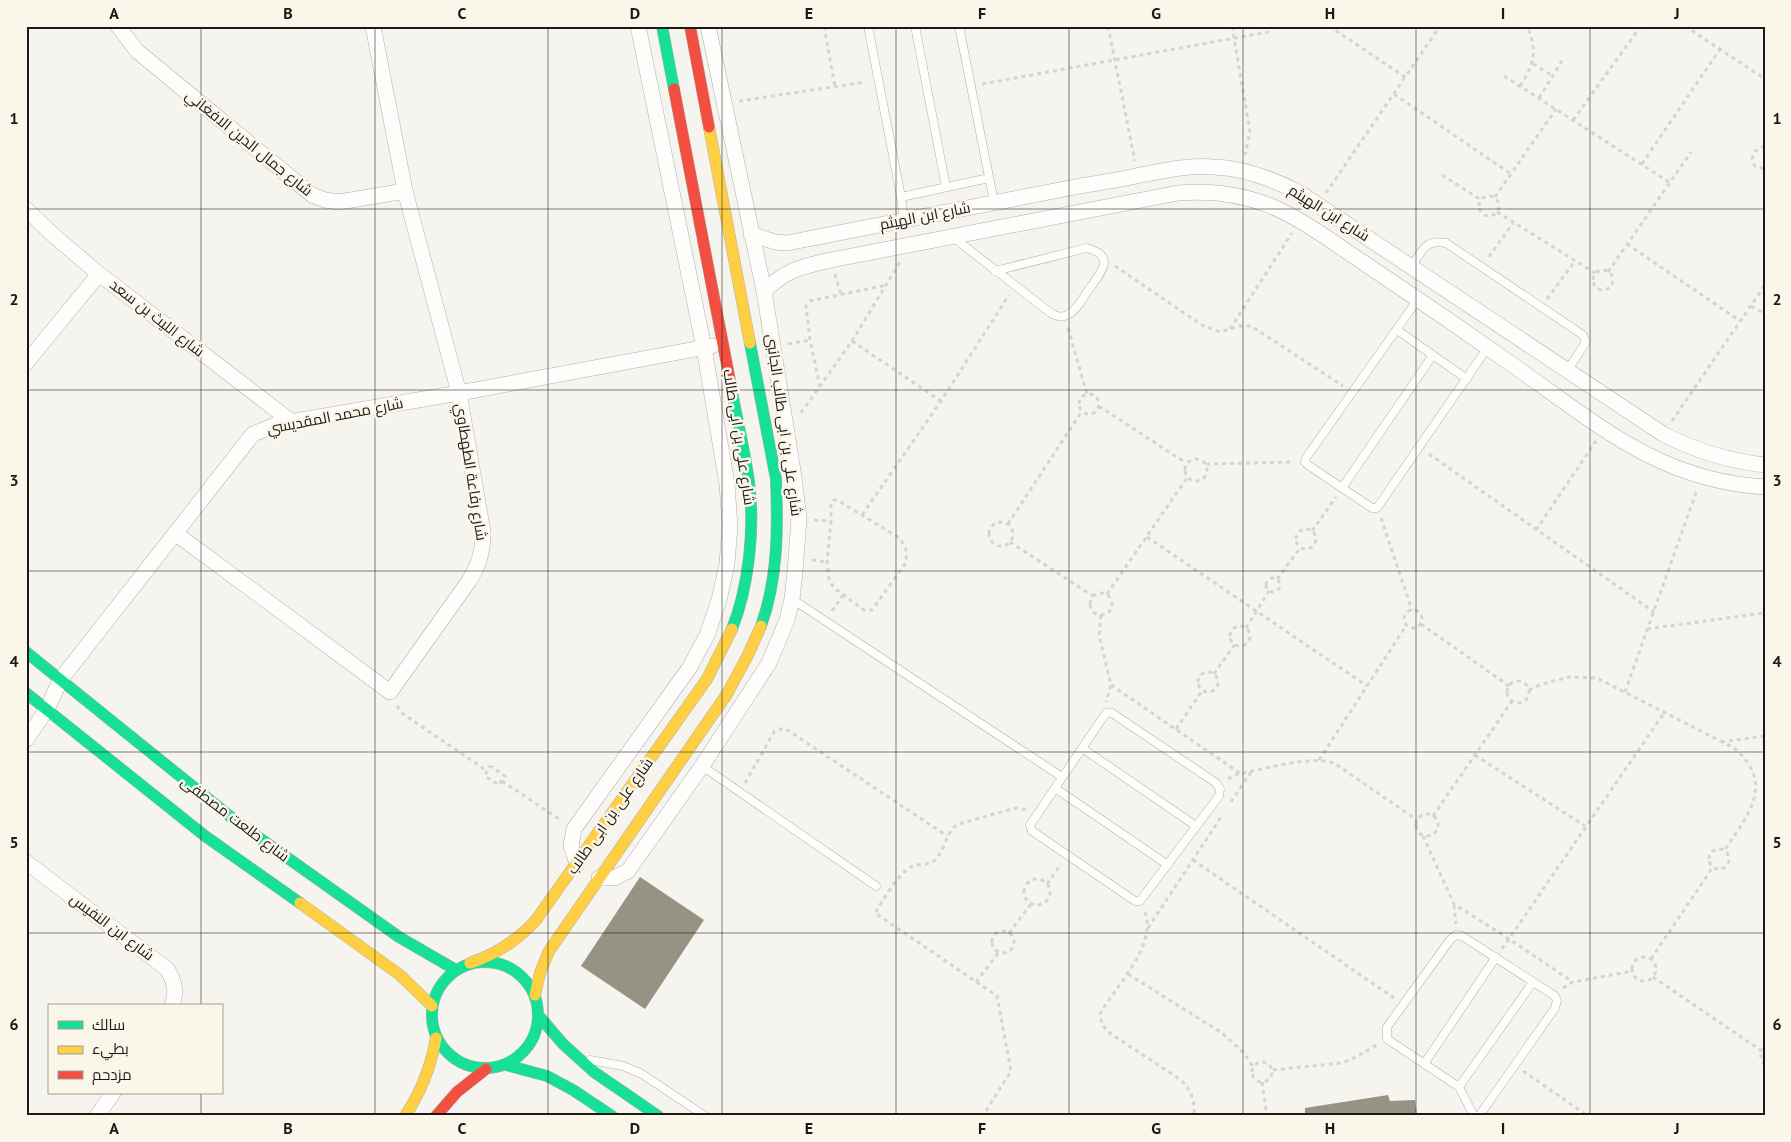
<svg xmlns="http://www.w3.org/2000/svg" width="1791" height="1142" viewBox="0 0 1791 1142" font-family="'PT Sans',Cairo,sans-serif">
	<rect width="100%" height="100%" fill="#f6f4ee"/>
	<!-- building -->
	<path fill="#969284" d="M640 877 704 920 645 1009 581 966Z
		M1388 1095 1390 1101 1415 1100 1417 1116H1305V1108Z"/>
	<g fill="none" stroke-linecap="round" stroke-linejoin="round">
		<defs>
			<path id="lane" d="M868 26 901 197 904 220
				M915 26 946 187
				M959 26 994 202
				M901 197 989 178
				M954 238 1052 314C1057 316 1061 318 1067 315 1076 311 1082 300 1087 292 1099 275 1118 256 1087 248L995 271
				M1412 266C1423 250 1425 239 1446 243L1583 335 1586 342 1567 371
				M1418 299 1306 458 1305 462 1308 465 1372 508H1377L1488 347
				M1397 330 1467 379
				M1342 488 1433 355
				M792 599 1062 777
				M1106 713H1112L1216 783 1220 789 1219 796 1140 901H1135L1032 831 1030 825Z
				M1082 748 1196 826
				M702 766 876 886
				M1055 788 1168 865
				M590 1060 623 1066 642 1074 705 1116
				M1424 1064 1496 957
				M1459 1087 1533 982
				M1474 1116 1459 1087 1387 1039V1027L1450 940 1456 935 1462 936 1555 996 1557 1001 1555 1008 1479 1116"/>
			<path id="street" d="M118 26 137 51 312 195 325 200 339 202 405 191
				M26 209 52 234 99 274 292 422
				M751 234 775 242 787 243C885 224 983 204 1080 186 1099 183 1118 180 1136 176 1163 171 1186 165 1214 167 1245 168 1273 179 1300 193L1663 434C1696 451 1728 461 1765 465
				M764 291C788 269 800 267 831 260L1178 193C1261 186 1300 220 1364 263 1415 297 1466 332 1517 368 1598 425 1661 481 1765 487
				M26 363 99 274
				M175 533 390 692 469 581C479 564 483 553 483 532L459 393 405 191 373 26
				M26 740 47 709 61 679 253 434 278 424 459 393 712 346
				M26 862 167 969C175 982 177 992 172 1006
				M577 863 571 846 574 829 690 667 707 635 719 600 727 564 730 526 727 484 704 348 638 26
				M599 878H614L628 871 702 766 769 663 787 620 792 599 795 572 799 518 794 477 764 291 708 26
				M97 1116 113 1093"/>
			<path id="fast" d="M662 26 674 89
				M750 343 776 479C778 528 778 579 761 626
				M732 391C737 421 745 451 749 482 755 528 749 586 732 629
				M26 652 237 822 399 937 456 970
				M26 693 205 836 300 903
				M432 1015a53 53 0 1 1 106 0a53 53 0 1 1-106 0Z
				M539 1016 563 1044 594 1072 658 1116
				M506 1065 547 1076 573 1090 612 1116"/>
			<path id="slow" d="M709 127 750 343
				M300 903 400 975 432 1006
				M470 963C497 954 517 941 536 920L707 679 732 629
				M535 995 540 973 549 951 727 694 748 655 761 626
				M405 1116C421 1092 431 1067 436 1038"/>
			<path id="jam" d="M690 26 709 127
				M674 89 732 391
				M436 1116 457 1092 486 1069"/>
		</defs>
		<!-- lane casing -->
		<use href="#lane" stroke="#b0afaa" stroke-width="9"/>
		<!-- street casing -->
		<use href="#street" stroke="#b0afaa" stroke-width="16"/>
		<!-- fast casing -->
		<use href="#fast" stroke="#b0afaa" stroke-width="12"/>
		<!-- slow casing -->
		<use href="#slow" stroke="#b0afaa" stroke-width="12"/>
		<!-- jam casing -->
		<use href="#jam" stroke="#b0afaa" stroke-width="12"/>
		<!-- path -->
		<path stroke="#d4d4d2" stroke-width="3" stroke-dasharray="4 4" stroke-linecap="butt" d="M824 26 835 87
			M1108 26 1135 161
			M1232 26 1250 132 1245 155
			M1329 26 1405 77
			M1685 26 1765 79
			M1533 64 1553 76
			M1504 76 1669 182
			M982 84 1268 32 1271 26
			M1520 86C1534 65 1538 51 1527 26
			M1394 94 1511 174
			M1539 98 1562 61
			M739 101 866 82
			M1573 120 1641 26
			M1765 147H1762L1755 151 1752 159 1755 166 1765 169
			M1642 164 1720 49
			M1442 175 1481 200
			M1326 193 1440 26
			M1479 206a10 10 0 1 1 20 0a10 10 0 1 1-20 0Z
			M1495 197 1556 109
			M1497 212 1595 273
			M1627 244 1740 321
			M1489 257 1513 223
			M1115 266 1202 325 1220 332 1239 326H1251L1343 386
			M1593 280a10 10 0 1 1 20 0a10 10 0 1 1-20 0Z
			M1608 272 1691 152
			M835 274 841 295
			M1547 299 1575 261
			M1751 306 1765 314
			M1068 328 1087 394
			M1230 329 1292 233
			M852 341 941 401
			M788 344 810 340
			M820 387 810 340 806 306 810 301 887 285
			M1079 404a10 10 0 1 1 20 0a10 10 0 1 1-20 0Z
			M1099 406 1186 463
			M801 413 852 341 900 262
			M1672 421 1765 285
			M1429 454 1654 612
			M1185 470a11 11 0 1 1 22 0a11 11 0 1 1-22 0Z
			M1206 464 1293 462
			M833 500H837L898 537C906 545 908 553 905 564L872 610H864L834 588 829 580 827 562 831 521V503Z
			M862 515 941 401 1009 295
			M1381 518 1412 610
			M814 520 831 521
			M989 534a12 12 0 1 1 24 0a12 12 0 1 1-24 0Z
			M1008 524 1082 411
			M1296 539a10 10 0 1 1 20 0a10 10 0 1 1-20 0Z
			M1536 530 1596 441
			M1312 531 1336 497
			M1147 537 1367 686
			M1010 542 1093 596
			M812 560 827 562
			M1266 585a7 7 0 1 1 14 0a7 7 0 1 1-14 0Z
			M1277 579 1300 548
			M1090 604a11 11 0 1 1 22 0a11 11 0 1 1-22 0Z
			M1107 594 1187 478
			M1765 607 1763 613 1765 619
			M1404 619a9 9 0 1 1 18 0a9 9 0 1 1-18 0Z
			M832 611 843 595
			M1101 615 1099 635 1111 685 1106 702
			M1421 624 1509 686
			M1230 636a10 10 0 1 1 20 0a10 10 0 1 1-20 0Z
			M1246 628 1269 591
			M1647 629 1763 613
			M1198 682a10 10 0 1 1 20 0a10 10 0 1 1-20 0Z
			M1214 674 1235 644
			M1507 692a11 11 0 1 1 22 0a11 11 0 1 1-22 0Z
			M1111 685 1241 774
			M1529 690 1542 684 1569 677 1597 678 1734 748C1776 784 1748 815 1724 851
			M1625 692 1697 490
			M397 706 403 714 487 771
			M1176 729 1202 691
			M1721 742 1765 736
			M1475 755 1585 826
			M1319 760 1406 626
			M489 767H492L505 776 499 785 485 776Z
			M1228 779 1234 775C1261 770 1309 755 1334 763L1417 820
			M502 781 562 821
			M745 783 774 732 781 729H786L947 836
			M1231 802 1251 772
			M1416 825a11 11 0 1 1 22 0a11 11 0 1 1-22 0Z
			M1433 816 1512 701
			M1423 836 1454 904 1509 939 1573 982
			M1709 859a10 10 0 1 1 20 0a10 10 0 1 1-20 0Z
			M1193 860 1394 998
			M1024 892a13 13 0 1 1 26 0a13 13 0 1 1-26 0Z
			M1047 884 1061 864
			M1454 905 1456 924
			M1145 912C1157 947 1116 985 1100 1014L1102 1025 1111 1034 1181 1080C1192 1092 1195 1100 1194 1116
			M1148 928 1223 814
			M992 942a11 11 0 1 1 22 0a11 11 0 1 1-22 0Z
			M1009 933 1031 904
			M1502 949 1664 713
			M1632 969a12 12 0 1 1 24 0a12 12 0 1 1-24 0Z
			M1651 959 1713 867
			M1128 974 1222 1033 1244 1053 1253 1067
			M1653 977 1762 1051
			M976 982 999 952
			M1563 988 1573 982 1633 971
			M1765 1047C1759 1053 1760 1059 1765 1065
			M1252 1072a10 10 0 1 1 20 0a10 10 0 1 1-20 0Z
			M1273 1070 1341 1063 1350 1060 1377 1045
			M1523 1071 1588 1116
			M1262 1082 1267 1116
			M992 1116 986 1111 1011 1071 997 996 875 913C884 899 897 875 911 867 919 863 930 866 936 859 946 848 945 833 958 824L1016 808 1027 810"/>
		<!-- lane -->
		<use href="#lane" stroke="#fefdfc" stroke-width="8"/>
		<!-- street -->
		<use href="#street" stroke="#fefdfc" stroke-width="15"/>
		<!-- fast -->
		<use href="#fast" stroke="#16e098" stroke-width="11"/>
		<!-- slow -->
		<use href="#slow" stroke="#ffcf43" stroke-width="11"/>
		<!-- jam -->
		<use href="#jam" stroke="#f24e42" stroke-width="11"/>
	</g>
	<!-- grid -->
	<path fill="none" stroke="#1b1915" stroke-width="1" stroke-opacity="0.55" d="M201 26V1006M375 26V1116M548 26V1116M722 26V1116M896 26V1116M1069 26V1116M1243 26V1116M1416 26V1116M1590 26V1116M26 209H1765M26 390H1765M26 571H1765M26 752H1765M26 933H1765M201 1093V1116"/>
	<g text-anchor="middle" stroke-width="5" stroke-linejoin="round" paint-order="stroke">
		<!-- street labels -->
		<g font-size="15" fill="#1b1915" stroke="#faf6ea">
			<text transform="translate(249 143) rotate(39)" y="5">شارع جمال الدين الافغاني</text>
			<text transform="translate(1329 213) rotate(32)" y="5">شارع ابن الهيثم</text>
			<text transform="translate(925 216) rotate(-11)" y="5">شارع ابن الهيثم</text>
			<text transform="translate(157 318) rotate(38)" y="5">شارع الليث بن سعد</text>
			<text transform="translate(335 416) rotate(-11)" y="5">شارع محمد المقديسي</text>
			<text transform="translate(784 425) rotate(82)" y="5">شارع على بن ابى طالب الجانبى</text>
			<text transform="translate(739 437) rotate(81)" y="5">شارع على بن ابى طالب</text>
			<text transform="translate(471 472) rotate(81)" y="5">شارع رفاعة الطهطاوي</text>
			<text transform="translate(610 816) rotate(-55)" y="5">شارع على بن ابى طالب</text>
			<text transform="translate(235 819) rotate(37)" y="5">شارع طلعت مصطفى</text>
			<text transform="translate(112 927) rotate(37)" y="5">شارع ابن النفيس</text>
		</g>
	</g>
	<!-- border -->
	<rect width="1791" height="1142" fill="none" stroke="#faf6ea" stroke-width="55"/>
	<!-- legend -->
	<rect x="48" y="1004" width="175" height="90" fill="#faf6ea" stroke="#a19e95"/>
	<rect x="58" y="1021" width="25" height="8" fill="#16e098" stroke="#a19e95"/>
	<text x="92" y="1030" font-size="15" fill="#1b1915">سالك</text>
	<rect x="58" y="1046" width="25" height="8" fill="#ffcf43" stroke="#a19e95"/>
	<text x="92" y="1054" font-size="15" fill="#1b1915">بطيء</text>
	<rect x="58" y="1071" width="25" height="8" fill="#f24e42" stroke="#a19e95"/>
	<text x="92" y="1080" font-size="15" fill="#1b1915">مزدحم</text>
	<rect x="28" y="28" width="1736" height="1086" fill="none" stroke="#1b1915" stroke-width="2"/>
	<g font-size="16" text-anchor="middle" font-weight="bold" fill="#1b1915">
		<text x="114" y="19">A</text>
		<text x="288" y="19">B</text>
		<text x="462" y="19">C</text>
		<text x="635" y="19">D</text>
		<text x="809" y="19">E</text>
		<text x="982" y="19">F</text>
		<text x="1156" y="19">G</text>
		<text x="1330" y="19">H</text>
		<text x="1503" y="19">I</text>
		<text x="1677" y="19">J</text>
		<text x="14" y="124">1</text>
		<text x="1777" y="124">1</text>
		<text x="14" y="305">2</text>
		<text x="1777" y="305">2</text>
		<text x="14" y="486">3</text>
		<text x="1777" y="486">3</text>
		<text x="14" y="667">4</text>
		<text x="1777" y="667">4</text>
		<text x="14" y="848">5</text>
		<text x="1777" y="848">5</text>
		<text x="14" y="1030">6</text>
		<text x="1777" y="1030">6</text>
		<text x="114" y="1134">A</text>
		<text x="288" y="1134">B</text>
		<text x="462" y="1134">C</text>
		<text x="635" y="1134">D</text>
		<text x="809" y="1134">E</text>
		<text x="982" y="1134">F</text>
		<text x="1156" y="1134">G</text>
		<text x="1330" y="1134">H</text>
		<text x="1503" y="1134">I</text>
		<text x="1677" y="1134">J</text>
	</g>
</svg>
